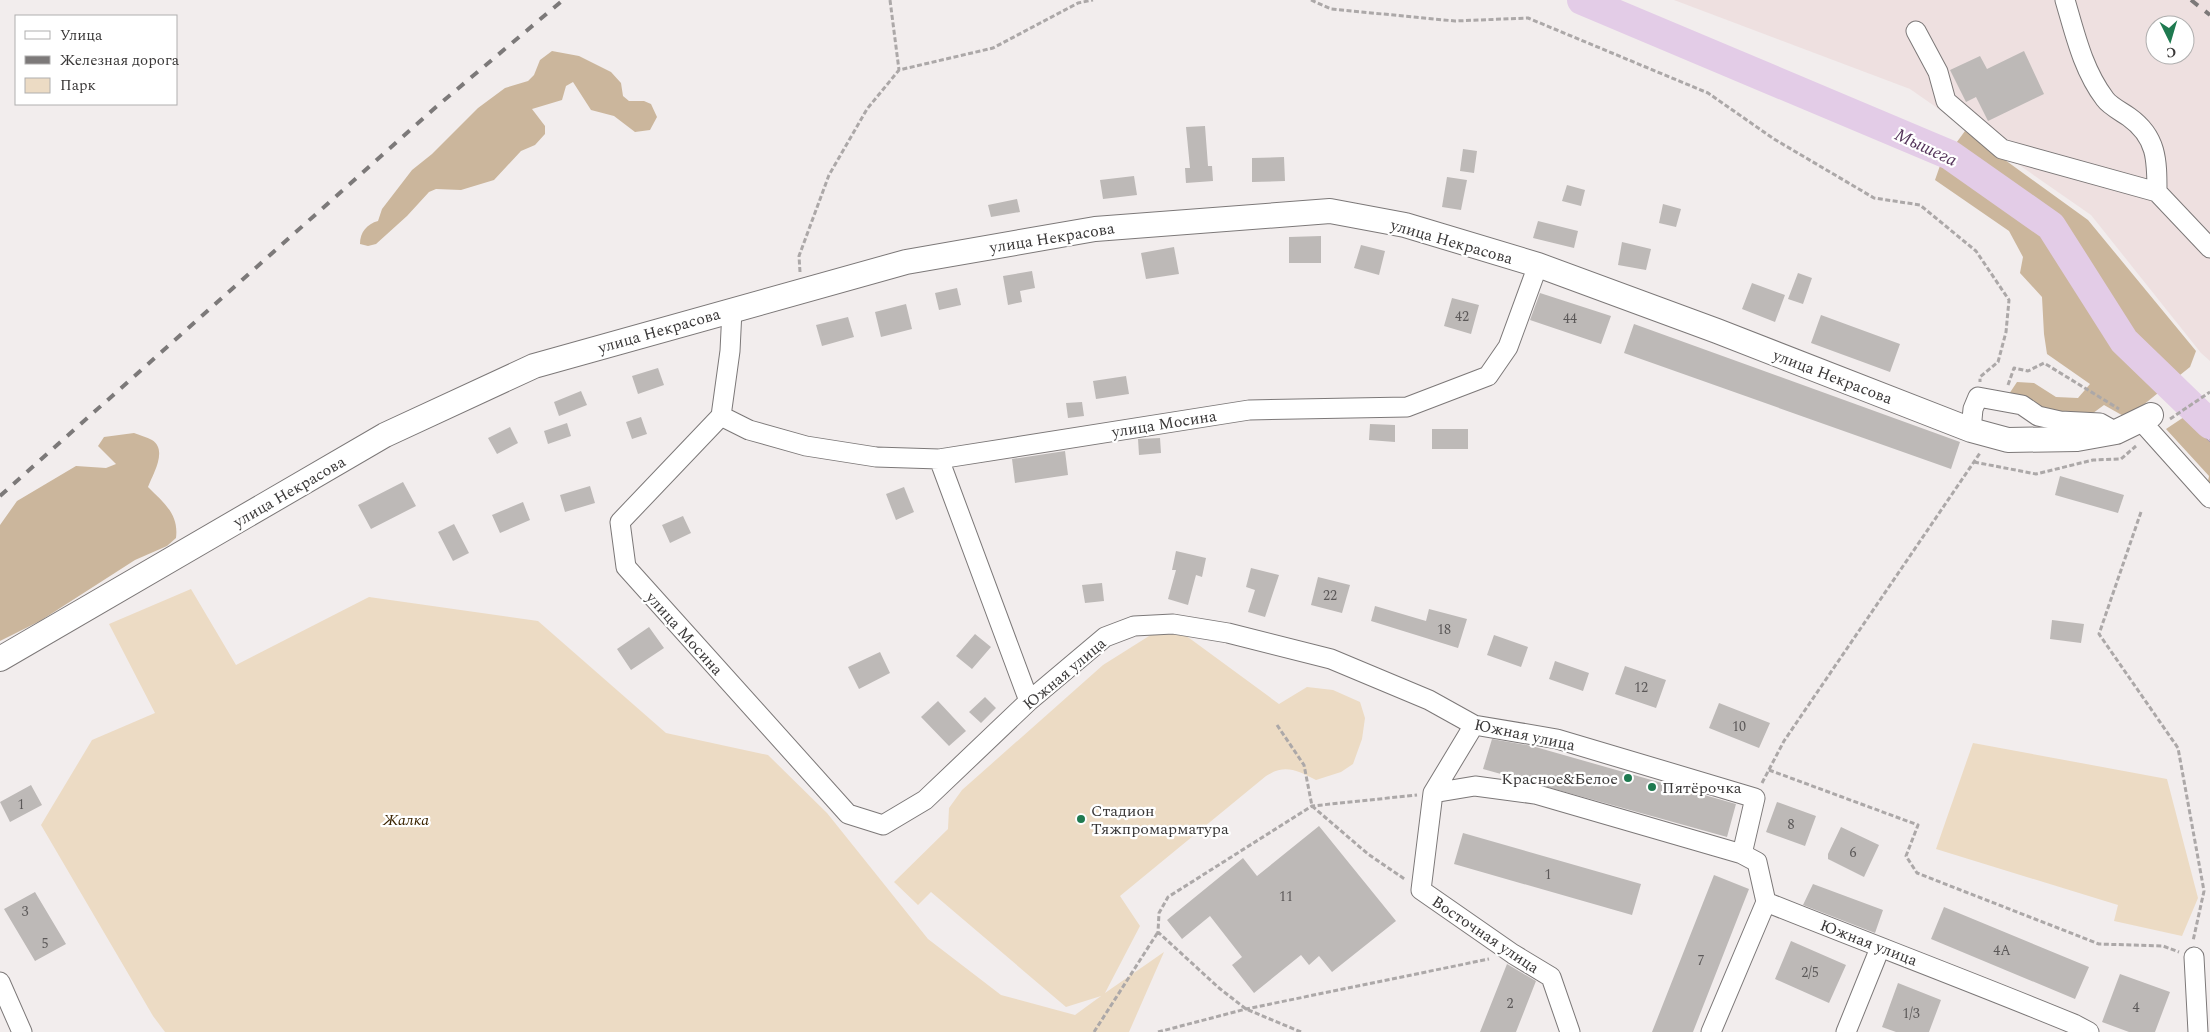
<svg xmlns="http://www.w3.org/2000/svg" width="2210" height="1032" viewBox="0 0 2210 1032" font-family="Spectral,serif">
	<rect width="100%" height="100%" fill="#f2eded"/>
	<!-- built -->
	<path fill="#eee0e0" fill-rule="evenodd" d="M1674 0H2210V361L2201 353 2091 215 1910 89ZM2155 25H2185V55H2155Z"/>
	<!-- green -->
	<path fill="#ecdbc4" d="M191 589 236 665 369 597 538 621 666 733 768 755 827 813 928 939 1001 995 1075 1015 1101 996 1066 1007 931 892 918 905 894 882 948 829 949 808 962 790 1103 665 1157 631 1181 632 1279 704 1307 687 1333 690 1360 702 1365 718 1362 739 1353 764 1341 772 1316 780C1296 770 1285 764 1266 776L1120 896 1140 926 1105 993 1164 952 1129 1032H165L153 1016 41 825 92 740 155 713 109 624Z
		M1973 743 2167 779 2198 898 2182 936 2114 921 2118 905 1936 849Z"/>
	<!-- forest -->
	<path fill="#cbb69c" d="M552 51 579 56 611 72 621 83 623 96 629 101H644L651 104 657 117 650 130 635 132 614 116 591 110 573 82 566 86 562 100 532 109 545 126V134L535 145 521 151 494 180 461 190 436 189 429 192 407 216 376 244 368 246 360 244C360 232 367 224 378 221L382 209 412 170 432 154 478 108 505 88 528 81 534 75 540 60Z
		M1965 131 2088 220 2196 351 2190 367 2175 379 2127 333 2060 227 1951 150Z
		M1942 160 1990 195 2046 240 2075 288 2122 348 2163 389 2127 418 2104 405 2085 419 2068 418 2009 394 2017 382 2034 383 2056 397 2078 398 2090 384 2047 354 2044 334 2042 297 2020 273 2023 257 2009 231 1935 180Z
		M2184 417 2210 442V489L2207 486 2209 476 2166 429Z
		M134 433C139 435 147 437 152 440 168 450 153 474 148 487 164 503 179 514 176 538L167 546 135 560 40 621 0 641V525L17 501 76 466 106 468 116 464 98 446 104 437Z"/>
	<!-- water -->
	<path fill="#e3cce7" stroke="#b0a0b2" d="M2205 403 2210 410V442L2184 417Z"/>
	<g fill="none" stroke-linecap="round" stroke-linejoin="round">
		<!-- river -->
		<path stroke="#e3cce7" stroke-width="30" d="M1582 0 1950 155 2051 226 2124 341 2210 424"/>
	</g>
	<!-- building -->
	<path fill="#bdb9b7" d="M2024 51 2044 94 1988 121 1976 97 1966 102 1950 70 1980 56 1987 69Z
		M1205 126 1208 166H1212L1213 181 1186 183 1185 168H1190L1186 127Z
		M1463 149 1477 151 1474 173 1460 171Z
		M1284 157 1285 181 1252 182V158Z
		M1134 176 1137 195 1103 199 1100 180Z
		M1447 177 1467 180 1461 210 1442 207Z
		M1567 185 1585 190 1581 206 1562 201Z
		M1017 199 1020 212 991 217 988 205Z
		M1663 204 1681 209 1676 227 1659 223Z
		M1538 221 1578 231 1574 248 1533 238Z
		M1321 236V263H1289V237Z
		M1622 242 1651 249 1646 270 1618 265Z
		M1361 245 1385 251 1379 275 1354 268Z
		M1174 247 1179 274 1146 279 1141 253Z
		M1032 271 1035 288 1020 291 1022 302 1008 305 1003 276Z
		M1798 273 1812 278 1803 304 1788 299Z
		M1752 283 1785 295 1775 322 1742 309Z
		M957 288 961 305 939 310 935 293Z
		M1540 293 1611 316 1601 344 1530 320Z
		M1452 298 1479 305 1471 334 1444 326Z
		M906 304 912 329 881 337 875 312Z
		M1821 315 1900 344 1890 372 1811 343Z
		M848 317 854 337 822 346 816 325Z
		M1634 324 1960 442 1951 469 1624 353Z
		M658 368 664 385 638 394 632 376Z
		M1126 376 1129 394 1096 399 1093 381Z
		M581 391 587 405 559 416 554 402Z
		M1082 402 1084 416 1068 418 1066 403Z
		M641 417 647 434 632 439 626 422Z
		M567 423 571 436 548 444 544 431Z
		M1370 424 1395 425V442L1369 440Z
		M510 427 518 443 497 454 488 438Z
		M1432 429H1468V449H1432Z
		M1160 438 1161 453 1139 455 1138 439Z
		M1065 451 1068 475 1015 483 1012 459Z
		M2060 476 2124 495 2118 513 2055 495Z
		M403 482 416 506 371 529 358 505Z
		M590 486 595 503 565 512 560 495Z
		M904 487 914 512 896 520 886 494Z
		M523 502 530 520 500 533 492 515Z
		M683 516 691 533 670 543 662 525Z
		M454 524 469 553 453 561 438 532Z
		M1176 551 1206 558 1202 577 1196 575 1188 605 1168 599 1176 570H1172Z
		M1251 568 1279 575 1265 617 1248 612 1255 590 1246 587Z
		M1318 577 1350 585 1342 613 1311 605Z
		M1102 583 1104 601 1085 603 1082 585Z
		M1375 606 1426 621 1429 609 1467 619 1458 648 1371 621Z
		M2052 620 2084 624 2081 643 2050 639Z
		M649 627 664 648 631 670 617 649Z
		M975 634 991 647 972 669 956 656Z
		M1494 635 1528 647 1521 667 1487 655Z
		M880 652 890 673 859 689 848 667Z
		M1555 661 1589 673 1583 691 1549 679Z
		M1625 666 1666 680 1656 708 1615 694Z
		M985 697 996 708 981 723 969 712Z
		M938 701 966 731 949 746 921 717Z
		M1719 703 1770 723 1759 748 1709 728Z
		M1492 739 1532 746 1736 804 1727 837 1483 769Z
		M31 785 42 805 10 822 0 802Z
		M1777 802 1816 816 1805 846 1766 832Z
		M1319 826 1396 921 1332 972 1319 956 1309 965 1301 955 1254 993 1232 965 1242 957 1210 916 1182 939 1167 920 1243 858 1257 876Z
		M1841 827 1879 845 1864 877 1828 859V854Z
		M1463 833 1641 884 1632 915 1454 864Z
		M1714 875 1749 889 1693 1032H1652Z
		M1813 884 1883 910 1875 933 1803 905Z
		M35 892 66 944 35 961 4 909Z
		M1944 907 2089 967 2075 999 1931 939Z
		M1791 941 1846 965 1829 1003 1775 979Z
		M1507 964 1536 981 1516 1032H1480Z
		M2120 974 2170 992 2155 1032H2129L2102 1022Z
		M1898 983 1941 1000 1929 1032H1896L1882 1027Z"/>
	<g fill="none" stroke-linecap="round" stroke-linejoin="round">
		<defs>
			<path id="minor" d="M2065 0C2075 34 2083 70 2105 99 2110 106 2122 112 2129 117 2157 137 2157 160 2157 192
				M1916 31 1938 72 1946 101 2002 149 2157 192 2210 248
				M1538 265 1508 347 1488 376 1407 407 1249 410 939 459 876 457 806 446 749 430 721 416 620 522 626 567 848 814 883 825 925 800 1029 701 1105 637 1134 626 1173 624 1228 633 1331 659 1429 700 1474 725 1557 739 1755 798 1742 854 1757 862 1766 902C1868 943 1972 982 2074 1024L2089 1032
				M721 416 730 351 732 310
				M2141 421 2210 498
				M1971 430 1973 409 1978 397 2022 405 2038 416 2060 421 2100 423 2116 432
				M939 459 1029 701
				M1474 725 1433 793 1421 890 1513 954 1551 977 1570 1032
				M1433 793 1475 786 1535 794 1742 854
				M2194 957 2198 1032
				M0 982 22 1032
				M1711 1032 1766 902
				M1846 1032 1880 948"/>
			<path id="major" d="M0 659 385 435 534 366 906 262 1095 229 1330 211 1405 225 1538 265 1717 331 1971 430 2008 440 2077 439 2116 432 2151 415"/>
		</defs>
		<!-- minor casing -->
		<use href="#minor" stroke="#7c7878" stroke-width="21"/>
		<!-- major casing -->
		<use href="#major" stroke="#7c7878" stroke-width="26"/>
		<!-- path -->
		<path stroke="#aca8a8" stroke-width="3" stroke-dasharray="5 2.5" stroke-linecap="butt" d="M890 0 899 70
			M1311 0 1331 9 1455 21 1528 18 1708 93 1774 139 1874 198 1920 205 1976 251 2009 300 2006 332 1998 362 1980 377V382
			M800 272 799 256 829 175 867 109 899 70 993 48 1078 3 1093 0
			M2008 385 2014 368 2028 371 2044 363 2119 409
			M2170 419 2210 392
			M1974 462 2036 474 2093 460 2121 459 2136 446
			M2141 512 2099 634 2178 748 2204 891 2193 941
			M1277 725 1304 765 1312 806 1368 854 1406 880
			M1769 770 1918 825 1906 856 1917 873 2099 944 2163 946 2179 952
			M1762 783 1784 741 1980 453
			M1094 1032 1158 932
			M1158 1032 1246 1009 1489 959
			M1301 1032 1246 1009 1219 988 1158 932 1159 913 1168 897 1312 806 1417 795"/>
		<!-- minor -->
		<use href="#minor" stroke="#fff" stroke-width="19"/>
		<!-- major -->
		<use href="#major" stroke="#fff" stroke-width="24"/>
		<!-- rail -->
		<path stroke="#7c7979" stroke-width="4" stroke-dasharray="9 9" stroke-linecap="butt" d="M2191 0 2210 15
			M0 496 436 107 563 0"/>
	</g>
	<!-- markers -->
	<g fill="#1f7a50" stroke="#fff" stroke-width="2">
		<circle cx="1628" cy="778" r="5"/>
		<circle cx="1652" cy="787" r="5"/>
		<circle cx="1081" cy="819" r="5"/>
	</g>
	<g text-anchor="middle" stroke-width="4.5" stroke-linejoin="round" paint-order="stroke">
		<!-- number labels -->
		<g font-size="14" fill="#5b5858">
			<text x="1462" y="321">42</text>
			<text x="1570" y="323">44</text>
			<text x="1330" y="600">22</text>
			<text x="1444" y="634">18</text>
			<text x="1641" y="692">12</text>
			<text x="1739" y="731">10</text>
			<text x="21" y="809">1</text>
			<text x="1791" y="829">8</text>
			<text x="1853" y="857">6</text>
			<text x="1548" y="879">1</text>
			<text x="1286" y="901">11</text>
			<text x="25" y="916">3</text>
			<text x="45" y="948">5</text>
			<text x="2002" y="955">4А</text>
			<text x="1701" y="965">7</text>
			<text x="1810" y="977">2/5</text>
			<text x="1510" y="1008">2</text>
			<text x="2136" y="1012">4</text>
			<text x="1911" y="1018">1/3</text>
		</g>
		<!-- street labels -->
		<g font-size="16" fill="#3a3838" stroke="#fff">
			<text transform="translate(1052 237) rotate(-9)" y="6">улица Некрасова</text>
			<text transform="translate(1452 241) rotate(16)" y="6">улица Некрасова</text>
			<text transform="translate(659 330) rotate(-16)" y="6">улица Некрасова</text>
			<text transform="translate(1833 376) rotate(21)" y="6">улица Некрасова</text>
			<text transform="translate(1164 423) rotate(-9)" y="6">улица Мосина</text>
			<text transform="translate(289 491) rotate(-30)" y="6">улица Некрасова</text>
			<text transform="translate(685 633) rotate(48)" y="6">улица Мосина</text>
			<text transform="translate(1064 673) rotate(-40)" y="6">Южная улица</text>
			<text transform="translate(1525 734) rotate(12)" y="6">Южная улица</text>
			<text transform="translate(1486 934) rotate(34)" y="6">Восточная улица</text>
			<text transform="translate(1869 942) rotate(21)" y="6">Южная улица</text>
		</g>
		<!-- poi labels -->
		<g font-size="16" fill="#3a3838" stroke="#fff" text-anchor="start">
			<text x="1618" y="784" text-anchor="end">Красное&amp;Белое</text>
			<text x="1662" y="793">Пятёрочка</text>
			<text x="1091" y="816">Стадион<tspan x="1091" dy="18">Тяжпромарматура</tspan></text>
		</g>
		<!-- park labels -->
		<g font-size="16" font-style="italic" fill="#3b2401" stroke="#fff">
			<text x="406" y="825">Жалка</text>
		</g>
		<!-- water labels -->
		<g font-size="18" font-style="italic" fill="#55355b" stroke="#fff">
			<text transform="translate(1926 147) rotate(25)" y="6">Мышега</text>
		</g>
	</g>
	<!-- legend -->
	<rect x="15" y="15" width="162" height="90" fill="#ffffff" stroke="#b0afaf"/>
	<rect x="25" y="31" width="25" height="8" fill="#ffffff" stroke="#b0afaf"/>
	<text x="60" y="40" font-size="15" fill="#3a3838">Улица</text>
	<rect x="25" y="56" width="25" height="8" fill="#7c7979" stroke="#b0afaf"/>
	<text x="60" y="65" font-size="15" fill="#3a3838">Железная дорога</text>
	<rect x="25" y="78" width="25" height="15" fill="#ecdbc4" stroke="#b0afaf"/>
	<text x="60" y="90" font-size="15" fill="#3a3838">Парк</text>
	<!-- north arrow -->
	<g transform="translate(2170 40) rotate(175)"><circle r="24" fill="#ffffff" stroke="#b0afaf"/>
	<path d="M0-4L9 19L0 12L-9 19Z" fill="#1f7a50"/>
	<text y="-8" font-size="14" font-weight="bold" text-anchor="middle" fill="#3a3838">С</text>
	</g>
</svg>
